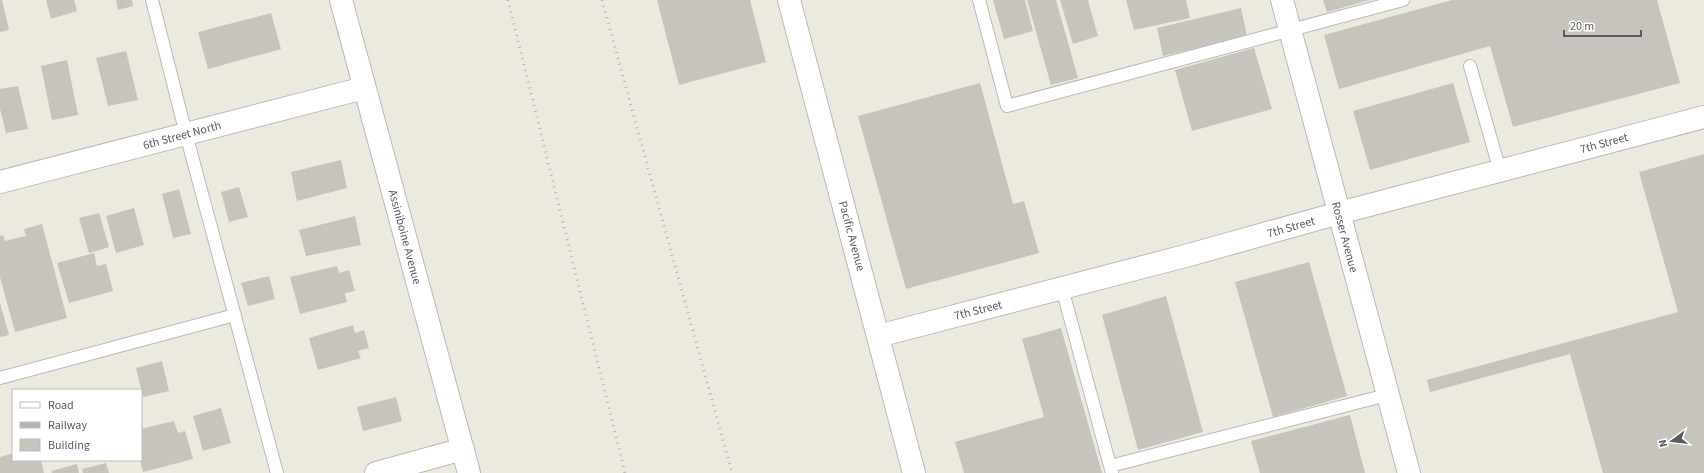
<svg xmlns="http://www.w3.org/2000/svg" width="1704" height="473" viewBox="0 0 1704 473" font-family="'Source Sans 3',sans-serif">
	<rect width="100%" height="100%" fill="#eceadf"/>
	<!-- building -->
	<path fill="#c6c4bc" d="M0 0H2L9 30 0 32Z
		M46 0H74L77 11 51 19Z
		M116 0H132L133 6 118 10Z
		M657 0H750L766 62 679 85Z
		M993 0H1025L1033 31 1004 39Z
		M1027 0H1056L1078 78 1051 85Z
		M1060 0H1088L1098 36 1073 44Z
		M1126 0H1186L1190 18 1134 30Z
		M1323 0H1370L1327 12Z
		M1452 0H1657L1680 83 1513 127 1490 46 1339 89 1324 35Z
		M1241 8 1247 36 1163 56 1157 28Z
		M271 13 281 49 208 69 198 32Z
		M1254 48 1272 109 1192 131 1175 70Z
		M126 51 138 100 108 106 96 58Z
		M67 60 78 115 52 120 41 66Z
		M980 83 1013 204 1024 201 1039 253 906 289 858 116Z
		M1453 83 1470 142 1370 170 1353 111Z
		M18 86 28 129 6 133 0 109V89Z
		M1704 154V473H1603L1570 354 1430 392 1427 380 1678 312 1639 172Z
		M341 160 347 188 297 201 291 172Z
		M239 187 248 217 229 222 221 192Z
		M179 189 191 234 173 238 162 194Z
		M134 208 144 245 116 253 106 216Z
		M99 213 109 247 89 253 79 218Z
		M355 216 361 245 306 256 299 230Z
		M42 224 67 318 15 332 0 277V236L3 235 5 241 26 236 24 229Z
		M94 253 97 266 106 264 113 291 69 303 57 263Z
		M1309 262 1347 396 1273 417 1235 282Z
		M337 266 339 273 349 270 355 291 345 293 347 302 300 314 290 277Z
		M269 276 275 299 248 306 241 283Z
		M1166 296 1203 432 1138 450 1102 315Z
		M0 303 9 335 0 337Z
		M353 325 355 333 364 330 369 348 358 351 361 358 318 370 309 338Z
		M1061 328 1102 473H964L955 442 1044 417 1022 339Z
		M162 361 169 391 143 397 136 368Z
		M396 397 402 421 363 431 357 407Z
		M221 408 231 443 203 451 193 416Z
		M1350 415 1365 473H1260L1251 441Z
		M174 421 178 433 185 431 193 459 143 472 140 460 141 429Z
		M13 453V460H41L44 473H0V457Z
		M106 463 109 473H83L82 469Z
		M77 464 79 473H52L51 471Z"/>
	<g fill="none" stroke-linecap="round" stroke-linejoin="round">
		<defs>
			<path id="lane" d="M152 0 186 134 277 473
				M979 0 1007 106 1403 0
				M1470 66 1500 171
				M1062 288 1112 473
				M0 378 235 315
				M1110 466 1387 395"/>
			<path id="street" d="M341 0 469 473
				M789 0 914 473
				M0 182 364 88
				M878 336 1189 255 1339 213 1704 117
				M376 473 463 449"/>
			<path id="secondary" d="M1282 0 1409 473"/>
		</defs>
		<!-- lane casing -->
		<use href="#lane" stroke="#b7b9be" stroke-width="14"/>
		<!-- street casing -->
		<use href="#street" stroke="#b7b9be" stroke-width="24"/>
		<!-- secondary casing -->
		<use href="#secondary" stroke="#b5b8bf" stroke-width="24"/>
		<!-- lane -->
		<use href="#lane" stroke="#fff" stroke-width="12"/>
		<!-- street -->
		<use href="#street" stroke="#fff" stroke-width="22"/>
		<!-- secondary -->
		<use href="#secondary" stroke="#fff" stroke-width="22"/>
		<!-- rail -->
		<path stroke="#b3b4b4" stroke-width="3" stroke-dasharray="1 5" stroke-linecap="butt" d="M508 0 625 473
			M602 0 732 473"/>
	</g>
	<g text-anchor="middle" stroke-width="4" stroke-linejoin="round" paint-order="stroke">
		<!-- street labels -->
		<g font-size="12" fill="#585b60" stroke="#fff">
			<text transform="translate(182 135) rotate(-15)" y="4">6th Street North</text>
			<text transform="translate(1604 143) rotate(-15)" y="4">7th Street</text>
			<text transform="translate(1291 227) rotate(-16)" y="4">7th Street</text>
			<text transform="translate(852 236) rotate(75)" y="4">Pacific Avenue</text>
			<text transform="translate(405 237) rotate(75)" y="4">Assiniboine Avenue</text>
			<text transform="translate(1345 237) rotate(75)" y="4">Rosser Avenue</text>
			<text transform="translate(978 310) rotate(-14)" y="4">7th Street</text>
		</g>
	</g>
	<!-- legend -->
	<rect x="12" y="389" width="130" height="72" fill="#ffffff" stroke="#bcbdbf"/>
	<rect x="20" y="402" width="20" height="6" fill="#ffffff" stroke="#bcbdbf"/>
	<text x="48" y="409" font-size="12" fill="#585b60">Road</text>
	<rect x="20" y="422" width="20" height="6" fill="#b3b4b4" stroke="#bcbdbf"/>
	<text x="48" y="429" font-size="12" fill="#585b60">Railway</text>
	<rect x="20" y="439" width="20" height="12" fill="#c6c4bc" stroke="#bcbdbf"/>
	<text x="48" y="449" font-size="12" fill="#585b60">Building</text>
	<!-- north arrow -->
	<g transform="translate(1672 441) rotate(255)" stroke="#ffffff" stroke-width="3" paint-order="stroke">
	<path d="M0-3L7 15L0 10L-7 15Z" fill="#585b60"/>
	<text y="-6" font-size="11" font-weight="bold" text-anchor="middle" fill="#585b60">N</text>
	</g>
	<!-- scale -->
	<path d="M1564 30v6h77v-6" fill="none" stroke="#585b60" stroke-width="2"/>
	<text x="1570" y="30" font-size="12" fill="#585b60" stroke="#ffffff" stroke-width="3" paint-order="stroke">20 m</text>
</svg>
